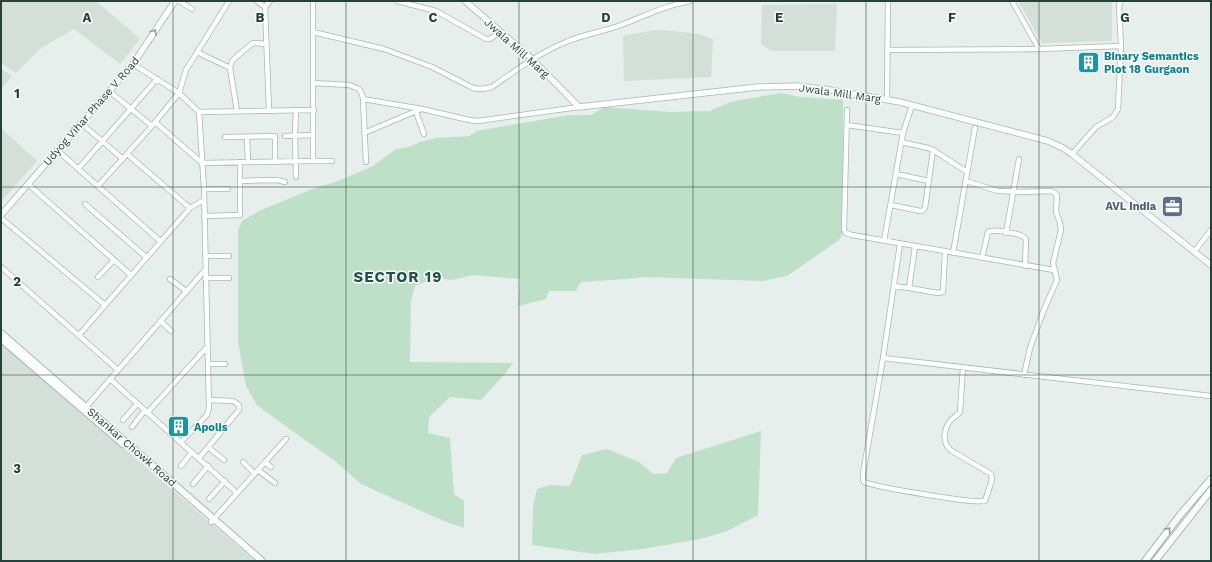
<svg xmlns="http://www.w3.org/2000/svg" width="1212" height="562" viewBox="0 0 1212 562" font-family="'Work Sans',sans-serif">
	<rect width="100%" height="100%" fill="#e6efeb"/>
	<!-- built -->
	<path fill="#d4dfda" d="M1 1H96L140 39 120 64 74 29 40 49 16 73 1 63Z
		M1018 1H1112V41L1042 43Z
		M837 4 835 51H772L761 44 762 5Z
		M656 30 673 31 699 34 713 39 711 77 624 81 623 36Z
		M1 69 12 76 1 89Z
		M1 128 37 161 1 202Z
		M1 342 255 561H1Z"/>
	<!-- green -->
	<path fill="#bfe0c8" d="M781 93 800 97 843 100V232L839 240 787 276 762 281 643 277 626 279 581 282 576 291H549L546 299 518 306 520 279 473 275 452 280 444 279 440 276 415 286 411 301 410 362 513 363 503 376 481 400 450 397 429 417 428 433 450 438 454 494 464 501V528L439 519 361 484 335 461 288 428 257 405 246 386 238 342V230L242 221 259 211 312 189 338 181 373 166 396 149 409 147 420 142 436 138 469 136 477 131 499 127 569 115H591L604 107 670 112 710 111 730 102Z
		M761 431 758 515 725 532 700 539 643 549 595 554 532 545 533 506 537 489 550 485 570 486 582 455 607 449 639 462 653 474 667 473 676 458Z"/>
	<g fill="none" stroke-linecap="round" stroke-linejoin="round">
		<defs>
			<path id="minor" d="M179 1 192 9
				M257 1 265 7 269 110
				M313 1V161
				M397 1 436 11 486 39H490L500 32
				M1012 1 1039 49
				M265 7 270 1
				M313 32 384 49 432 67 473 88C480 90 485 89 492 87 516 70 539 53 566 42 584 34 603 32 621 25 645 16 666 5 691 1
				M887 50 1039 49 1121 46
				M197 52 230 68
				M133 64 179 93 199 112 204 189 209 408 207 415 181 442
				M313 83 349 85 359 89 362 94 363 99 366 162
				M109 91 152 126
				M363 99 422 109 469 120 478 121 579 107
				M887 99 888 1
				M847 110 844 230 846 233 852 235 1054 270
				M237 111 230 68 232 61 236 57 253 43 266 44
				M199 112 314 110
				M416 112 424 134
				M155 122 202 163 313 161H332
				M81 123 123 159
				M847 125 903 133
				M295 132 296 110
				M364 133 421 109
				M295 135 296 177
				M285 136 313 135
				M225 137 275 136V162
				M247 137 248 162
				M57 150 160 241
				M933 150 967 172
				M127 154 190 208
				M1072 154 1096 127 1113 117 1118 109 1121 46 1119 5 1121 1
				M78 169 157 79
				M896 174 929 181
				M240 181 277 180 285 182
				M966 181 998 191 1022 192 1052 191 1057 195 1056 212 1060 223 1061 230 1053 263 1057 280 1043 312 1030 348 1024 375
				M28 184 131 275
				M98 186 152 126 179 93 186 70 229 1
				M204 189H228
				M85 204 146 257
				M891 205 920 211H922L925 208 933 150 928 148 901 142
				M204 216 240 215V162
				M1 218 105 305
				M1006 233 1019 159
				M884 241 903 133 912 105
				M900 244 883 358 863 474V480L864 482C876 487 975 504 985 501L992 480 991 474 952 451C942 444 943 431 950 421 953 417 957 416 960 412L963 367
				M915 247 909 288 938 293 943 292 945 252
				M1194 252 1211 230
				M953 253 975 128
				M205 256H229
				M982 258 988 232C994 229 1022 233 1026 239L1025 266
				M1 267 118 370
				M98 277 114 260
				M205 278H229
				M170 279 186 291
				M894 286 909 288
				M160 321 171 331
				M79 335 190 208 204 200
				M883 358 1211 396
				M208 364H225
				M110 379 237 493
				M86 407 205 270
				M147 413 207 347
				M123 420 137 404
				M132 427 145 410
				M208 447 224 460
				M199 458 239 410V405L233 401 209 400
				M243 462 254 473
				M265 462 271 467
				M181 466 192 452
				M258 470 275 483
				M193 484 208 466
				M209 499 225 481
				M211 522 286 439"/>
			<path id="tertiary" d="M465 1 532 59 579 107 758 87 797 86 824 89 900 102 1048 141 1063 148 1072 154 1211 265
				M1 215 133 64 175 1"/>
			<path id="secondary" d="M1 333 262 561
				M1 339 123 444
				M1145 561 1180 515 1211 479
				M1155 561 1211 490"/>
		</defs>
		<!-- minor casing -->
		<use href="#minor" stroke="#a8b8b2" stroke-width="6"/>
		<!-- tertiary casing -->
		<use href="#tertiary" stroke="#a8b8b2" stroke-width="7"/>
		<!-- secondary casing -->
		<use href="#secondary" stroke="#a4bbb3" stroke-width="8"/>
		<!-- minor -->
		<use href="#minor" stroke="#fff" stroke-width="4.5"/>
		<!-- tertiary -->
		<use href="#tertiary" stroke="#fff" stroke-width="5.5"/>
		<!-- secondary -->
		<use href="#secondary" stroke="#fff" stroke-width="6"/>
	</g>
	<!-- one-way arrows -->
	<defs><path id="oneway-chevron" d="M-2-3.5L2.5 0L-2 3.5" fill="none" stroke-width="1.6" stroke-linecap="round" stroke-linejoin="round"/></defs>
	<g stroke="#92a09c">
		<use href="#oneway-chevron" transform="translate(154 32) rotate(-56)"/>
		<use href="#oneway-chevron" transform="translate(1168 530) rotate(-53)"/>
	</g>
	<!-- grid -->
	<path fill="none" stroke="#24423a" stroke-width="1" stroke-opacity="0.55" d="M173 1V561M346 1V561M519 1V561M693 1V561M866 1V561M1039 1V561M1 187H1211M1 375H1211"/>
	<!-- icons -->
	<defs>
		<symbol id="building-square" viewBox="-11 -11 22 22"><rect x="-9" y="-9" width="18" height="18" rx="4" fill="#0f9aa8" stroke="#f7fbf9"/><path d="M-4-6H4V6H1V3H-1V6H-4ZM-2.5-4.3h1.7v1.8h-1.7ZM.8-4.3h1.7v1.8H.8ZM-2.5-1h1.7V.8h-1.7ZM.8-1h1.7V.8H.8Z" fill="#fff"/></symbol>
		<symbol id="office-square" viewBox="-11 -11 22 22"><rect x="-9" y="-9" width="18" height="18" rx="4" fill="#5c6f8a" stroke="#f7fbf9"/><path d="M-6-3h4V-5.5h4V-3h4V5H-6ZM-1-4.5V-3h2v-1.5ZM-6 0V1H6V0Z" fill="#fff"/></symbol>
	</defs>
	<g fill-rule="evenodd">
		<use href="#building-square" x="1076" y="50" width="25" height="25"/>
		<use href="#office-square" x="1160" y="194" width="25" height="25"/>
		<use href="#building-square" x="166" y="414" width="25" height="25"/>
	</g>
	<g text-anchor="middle" stroke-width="3" stroke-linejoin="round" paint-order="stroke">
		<!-- street labels -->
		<g font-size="11" fill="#24423a" stroke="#f7fbf9">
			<text transform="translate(517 48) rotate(42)" y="4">Jwala Mill Marg</text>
			<text transform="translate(840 93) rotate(8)" y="4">Jwala Mill Marg</text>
			<text transform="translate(91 111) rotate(-49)" y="4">Udyog Vihar Phase V Road</text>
			<text transform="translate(132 447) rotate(41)" y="4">Shankar Chowk Road</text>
		</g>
		<!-- culture labels -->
		<g font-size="11" font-weight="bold" fill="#0d838f" stroke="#f7fbf9" text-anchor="start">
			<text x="1104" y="60">Binary Semantics<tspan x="1104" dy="13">Plot 18 Gurgaon</tspan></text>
			<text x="194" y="431">Apolis</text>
		</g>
		<!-- service labels -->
		<g font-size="11" font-weight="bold" fill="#4e5e75" stroke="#f7fbf9" text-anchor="end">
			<text x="1156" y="210">AVL India</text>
		</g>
		<!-- district labels -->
		<g font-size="15" font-weight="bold" letter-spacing="1" fill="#1f5548" stroke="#f7fbf9">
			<text x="398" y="282">SECTOR 19</text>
		</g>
	</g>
	<g font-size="13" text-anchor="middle" font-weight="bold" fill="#24423a" stroke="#f7fbf9" stroke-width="3" stroke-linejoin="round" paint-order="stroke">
		<text x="87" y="22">A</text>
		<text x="260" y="22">B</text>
		<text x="433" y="22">C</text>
		<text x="606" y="22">D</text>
		<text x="779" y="22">E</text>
		<text x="952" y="22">F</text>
		<text x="1125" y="22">G</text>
		<text x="17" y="98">1</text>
		<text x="17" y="286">2</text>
		<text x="17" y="473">3</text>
	</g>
	<!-- border -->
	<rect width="1212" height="562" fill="none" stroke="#24423a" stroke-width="4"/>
</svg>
